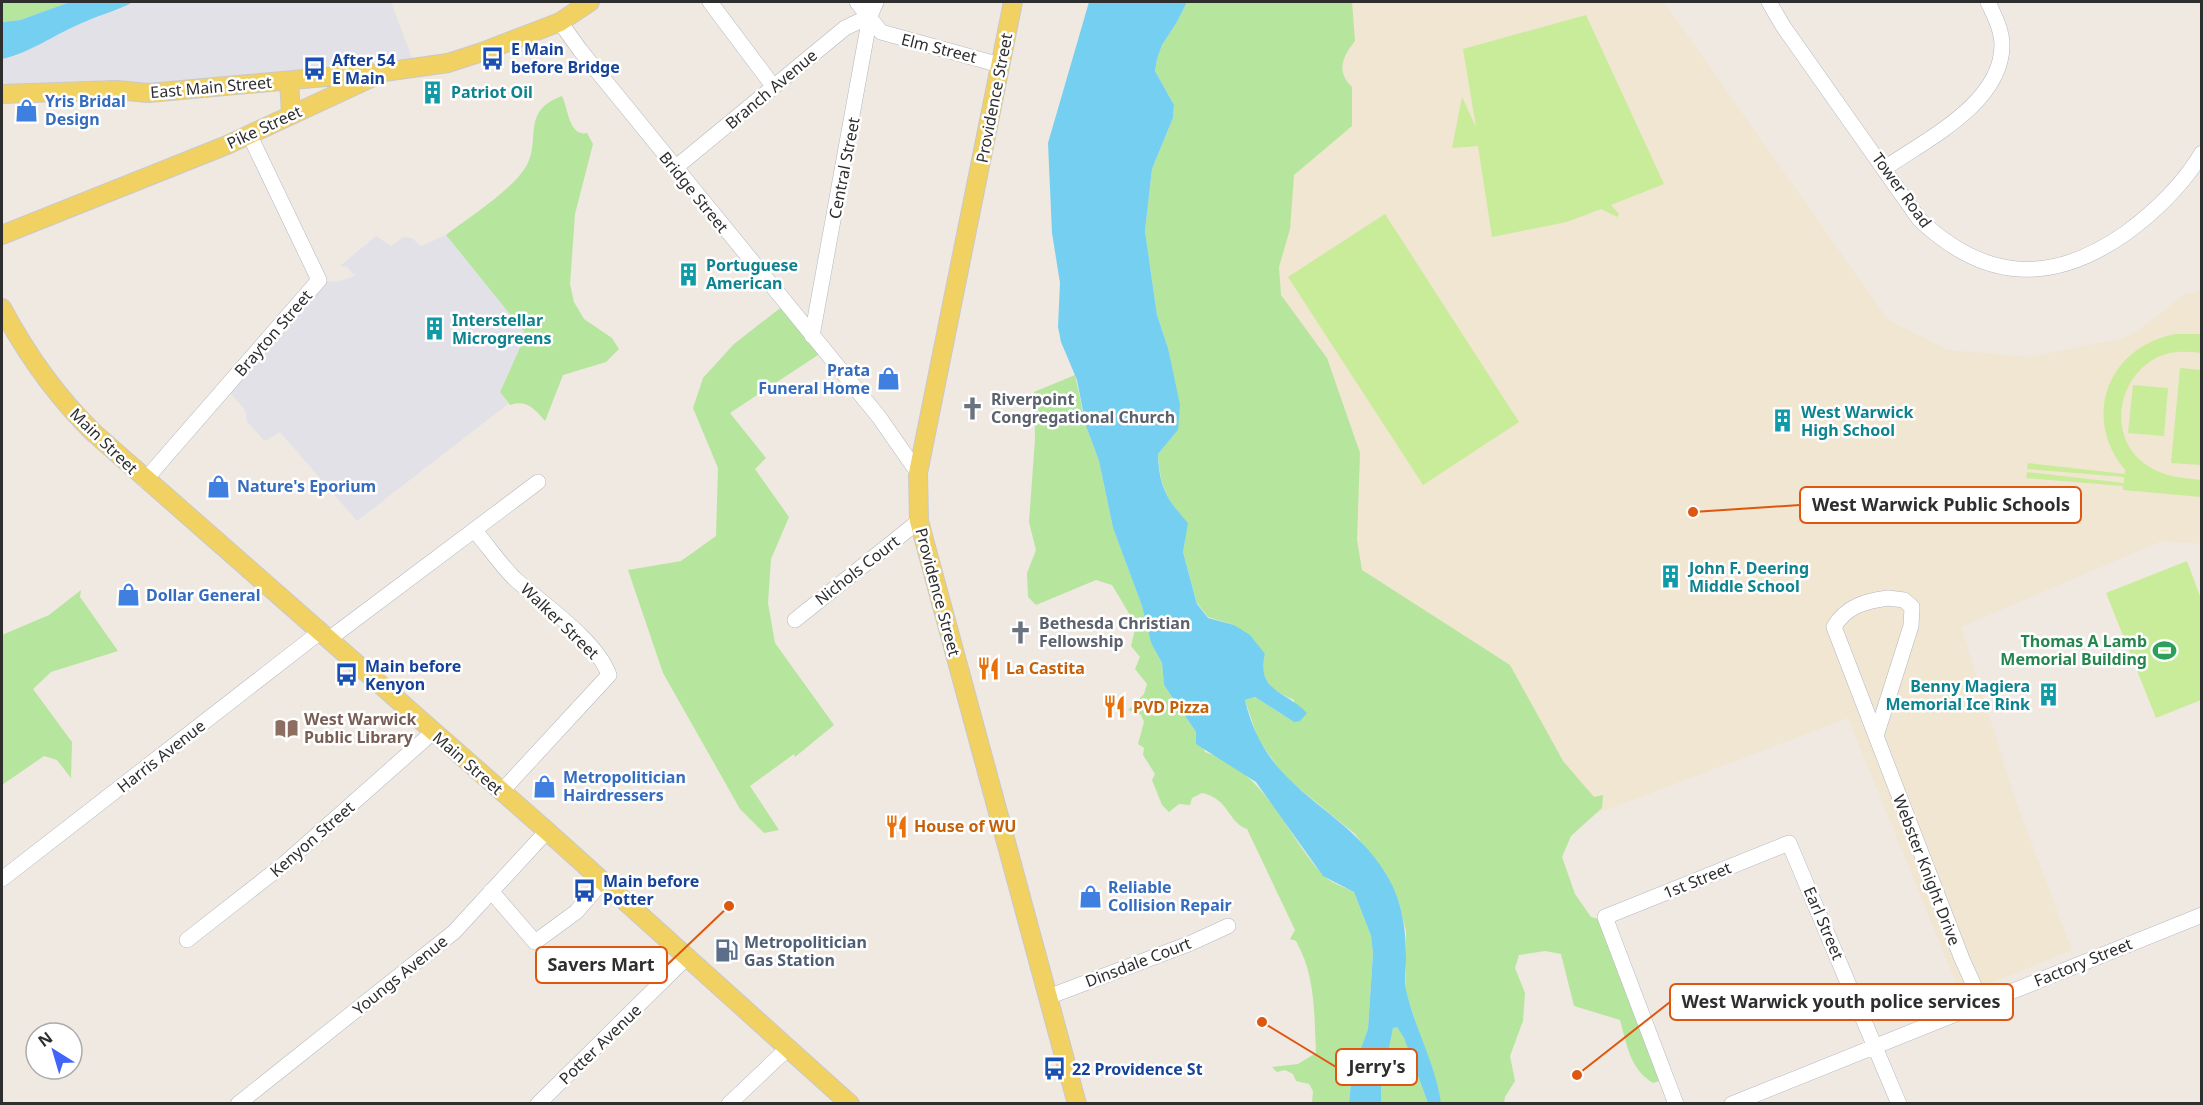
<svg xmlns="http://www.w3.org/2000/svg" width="2203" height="1105" viewBox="0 0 2203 1105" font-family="'Noto Sans',sans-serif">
	<rect width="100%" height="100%" fill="#efe9e1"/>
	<!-- industrial -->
	<path fill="#e3e1e8" d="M133 2H391L415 66 379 71 2 93V59L16 56 82 22 119 10Z
		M446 235 526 334 500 391 508 404 357 521 280 432 265 441 247 422 245 410 227 389 319 280 337 282 355 276 347 267 340 266 376 236 391 246 403 237 412 238 421 246Z"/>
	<!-- education -->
	<path fill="#f0e6d1" d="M1177 2H1664L1888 320 1948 350 2029 357 2124 338 2140 329 2184 295 2201 290V544L2162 541 1961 627 2016 801 2072 950 1961 995 1848 718 1596 814 1413 950Z"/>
	<!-- green -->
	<path fill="#b6e59e" d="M2 2H70L20 20 2 22Z
		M1187 2H1352L1355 41C1342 57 1336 72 1352 87V126L1294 175 1290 229 1279 267 1281 295 1327 358 1360 453 1357 540 1362 570 1510 665 1563 761 1594 797 1603 795 1602 808 1571 836 1562 857 1575 894 1591 917 1602 920 1669 1078 1653 1083C1630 1069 1627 1045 1620 1020L1574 1006 1561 954 1545 951 1519 955 1515 968 1525 993 1523 1021 1510 1056 1515 1081 1505 1097 1504 1103H1441L1406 992V931L1399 903 1386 874 1355 834 1285 777 1258 739 1245 700 1255 697 1294 722V700C1270 689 1258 683 1265 654L1234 625 1208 617 1197 603 1183 552 1187 523C1167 500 1160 486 1158 454L1178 430 1168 348 1157 315 1145 231 1152 169 1173 118 1174 105 1155 71 1157 59 1162 45 1177 22Z
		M562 96C568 108 569 137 587 133L593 144 575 214 570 284 574 302 584 319 612 338 619 349 606 362 563 375 545 421C535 409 526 399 510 405L500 392 526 334 446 235C469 217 513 190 527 165 541 138 521 111 562 96Z
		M784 305 824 351 730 413 766 458 755 469 789 517 771 559 768 603 775 643 834 725 795 757 794 754 750 786 779 830 764 833 740 809 663 673 628 570 681 561 716 536 718 468 693 408 703 378 734 344Z
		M1075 375 1086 426 1099 461 1113 528 1142 606 1151 643 1162 663 1164 685 1196 732 1205 752C1266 772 1283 830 1322 874 1329 882 1344 887 1354 892L1371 936 1373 953 1368 1029 1352 1072 1349 1103H1312L1313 1091 1309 1084 1296 1081 1293 1074 1285 1070 1277 1072 1272 1067 1298 1064 1316 1053C1314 1015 1316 976 1296 941L1290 939 1295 930 1247 829C1227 822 1230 799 1202 793L1192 798 1190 805 1179 804 1169 812 1162 805 1152 780 1155 774 1143 755 1144 748 1138 744 1144 722 1141 715 1128 710 1144 694 1147 684 1135 669 1140 657 1131 646 1136 625 1112 585 1096 580 1036 605 1028 597 1027 573 1036 550 1029 522 1035 439 1034 392Z
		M81 590 80 597 118 651 51 672 33 689 72 742 71 778 57 760 44 756 2 785V635L49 615Z
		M1393 1027H1397L1404 1038 1428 1103 1381 1104V1088Z"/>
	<!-- pitch -->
	<path fill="#c9ec9a" d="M1586 15 1664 184 1611 205 1619 214 1617 217 1601 209 1567 222 1492 237 1478 146 1452 148 1462 97 1476 127 1463 49Z
		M1385 214 1519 422 1423 485 1288 277Z
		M2175 334H2201V353C2186 351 2170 351 2156 358 2116 379 2107 440 2148 466 2164 477 2183 478 2201 480V497L2123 490V486L2026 478 2027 472 2124 483V477L2027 469 2028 463 2125 474V470C2081 417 2108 347 2175 334Z
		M2180 368 2201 370V465L2171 463Z
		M2133 385 2168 388 2164 436 2128 433Z
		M2187 561 2201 599V700L2156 718 2106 593Z"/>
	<!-- water -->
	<path fill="#75cff0" d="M70 2H133C117 11 99 15 82 23 55 34 30 53 2 59V22L20 20Z
		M1089 2H1187L1177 22 1162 45 1157 59 1155 71 1174 105 1173 118 1152 169 1145 231 1157 315 1168 348 1180 405 1178 430 1158 454C1159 486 1167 500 1188 523L1183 552 1197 604 1208 618 1234 625 1250 635 1265 654C1256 692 1285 690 1307 713L1300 721 1294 722 1255 697 1245 700C1267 795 1343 803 1386 874 1402 900 1406 928 1406 958 1406 969 1404 983 1407 994 1416 1031 1436 1066 1441 1103H1428L1404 1038 1397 1027 1393 1028 1381 1088V1103H1349L1352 1072 1368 1029 1373 953 1371 936 1354 892 1323 876 1256 782 1196 744V732L1164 685 1162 663 1151 643 1142 606 1113 528 1099 461 1086 426 1077 380 1061 342 1058 327 1060 283 1052 233 1048 143Z"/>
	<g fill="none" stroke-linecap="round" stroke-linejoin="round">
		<defs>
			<path id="minor" d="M710 2 773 86
				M857 2 881 32 1000 65
				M1769 2 1783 26 1919 219C1985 282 2052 285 2126 233 2156 211 2182 186 2202 153
				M560 22 580 50 879 417 918 473
				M675 168 845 28 870 16
				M1885 168C1927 139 2002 103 2002 45 2002 30 1994 15 1988 2
				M812 336 870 16 876 2
				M145 480 319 280 249 134
				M475 531C488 546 500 564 514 578 542 604 596 639 609 675L501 792
				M1888 598 1904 600 1912 607 1911 626 1876 736 1834 627C1846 606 1866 601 1888 598Z
				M795 620 919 521
				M329 639 538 482
				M1876 736 1962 959 1982 1003
				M2 879 320 632
				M491 891 535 942 576 912 602 882
				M187 940 284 864 433 732
				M1048 997 1191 943 1228 926
				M238 1104 454 932 547 831
				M538 1104 686 958
				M729 1104 787 1049
				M1676 1104 1605 917 1789 843 1899 1104
				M1732 1104 2202 915"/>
			<path id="major" d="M1013 2 918 473 919 521 1077 1104
				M289 81 291 114
				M2 94 116 90 148 93 370 73
				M2 235 227 145 384 72 448 63 482 52 560 22 590 2
				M2 308C27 355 56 396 94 433L547 831 850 1104"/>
		</defs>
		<!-- minor casing -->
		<use href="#minor" stroke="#b4b7c1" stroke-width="16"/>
		<!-- major casing -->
		<use href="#major" stroke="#c9c9c9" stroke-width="20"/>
		<!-- minor -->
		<use href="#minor" stroke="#fff" stroke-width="15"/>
		<!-- major -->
		<use href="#major" stroke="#f2d163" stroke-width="18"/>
	</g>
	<!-- icons -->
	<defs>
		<symbol id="bus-bare" viewBox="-9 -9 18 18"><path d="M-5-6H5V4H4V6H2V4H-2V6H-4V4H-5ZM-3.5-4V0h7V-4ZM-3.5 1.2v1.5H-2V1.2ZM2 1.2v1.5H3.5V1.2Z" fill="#1a4fb4" stroke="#fff" stroke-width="2.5" paint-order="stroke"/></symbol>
		<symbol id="building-bare" viewBox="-9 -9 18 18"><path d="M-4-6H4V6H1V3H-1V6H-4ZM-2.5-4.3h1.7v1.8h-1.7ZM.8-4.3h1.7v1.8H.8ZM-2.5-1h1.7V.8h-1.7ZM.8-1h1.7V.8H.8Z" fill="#0f9aa8" stroke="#fff" stroke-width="2.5" paint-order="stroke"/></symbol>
		<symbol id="shop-bare" viewBox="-9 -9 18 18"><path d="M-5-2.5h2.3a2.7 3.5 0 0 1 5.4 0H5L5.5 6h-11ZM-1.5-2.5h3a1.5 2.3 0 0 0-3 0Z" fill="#3f7fe0" stroke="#fff" stroke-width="2.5" paint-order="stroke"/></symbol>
		<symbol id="church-bare" viewBox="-9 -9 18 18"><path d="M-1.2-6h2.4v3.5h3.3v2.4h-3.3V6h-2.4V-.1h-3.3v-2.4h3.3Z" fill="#6b7280" stroke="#fff" stroke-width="2.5" paint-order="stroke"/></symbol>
		<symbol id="stadium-bare" viewBox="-9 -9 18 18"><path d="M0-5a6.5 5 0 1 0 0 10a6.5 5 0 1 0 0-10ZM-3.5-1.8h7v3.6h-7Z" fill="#2e9e5b" stroke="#fff" stroke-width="2.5" paint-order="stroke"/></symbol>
		<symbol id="restaurant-bare" viewBox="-9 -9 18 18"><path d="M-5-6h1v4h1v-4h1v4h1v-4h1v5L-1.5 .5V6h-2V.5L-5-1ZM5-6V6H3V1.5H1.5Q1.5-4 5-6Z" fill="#e8710a" stroke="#fff" stroke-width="2.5" paint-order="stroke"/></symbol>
		<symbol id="library-bare" viewBox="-9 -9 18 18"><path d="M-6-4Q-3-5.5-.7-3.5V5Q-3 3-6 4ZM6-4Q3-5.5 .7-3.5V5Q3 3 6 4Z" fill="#8d6e63" stroke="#fff" stroke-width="2.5" paint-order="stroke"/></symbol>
		<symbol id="fuel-bare" viewBox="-9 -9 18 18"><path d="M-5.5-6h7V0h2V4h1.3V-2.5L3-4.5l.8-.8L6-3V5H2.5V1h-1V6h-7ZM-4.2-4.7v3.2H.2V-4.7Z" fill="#5c6f8a" stroke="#fff" stroke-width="2.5" paint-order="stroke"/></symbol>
	</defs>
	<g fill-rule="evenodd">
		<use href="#bus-bare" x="476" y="42" width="33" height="33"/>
		<use href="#bus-bare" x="298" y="52" width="33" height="33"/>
		<use href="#building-bare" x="416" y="76" width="33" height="33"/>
		<use href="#shop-bare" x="10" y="94" width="33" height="33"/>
		<use href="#building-bare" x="672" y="258" width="33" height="33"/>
		<use href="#building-bare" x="418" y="312" width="33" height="33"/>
		<use href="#shop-bare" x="872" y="362" width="33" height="33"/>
		<use href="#church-bare" x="956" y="392" width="33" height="33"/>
		<use href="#building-bare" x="1766" y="404" width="33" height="33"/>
		<use href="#shop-bare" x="202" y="470" width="33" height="33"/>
		<use href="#building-bare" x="1654" y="560" width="33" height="33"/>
		<use href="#shop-bare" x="112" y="578" width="33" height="33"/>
		<use href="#church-bare" x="1004" y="616" width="33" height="33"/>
		<use href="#stadium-bare" x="2148" y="634" width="33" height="33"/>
		<use href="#restaurant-bare" x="972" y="652" width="33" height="33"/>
		<use href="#bus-bare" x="330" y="658" width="33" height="33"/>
		<use href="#building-bare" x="2032" y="678" width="33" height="33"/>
		<use href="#restaurant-bare" x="1098" y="690" width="33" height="33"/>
		<use href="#library-bare" x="270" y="712" width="33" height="33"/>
		<use href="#shop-bare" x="528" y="770" width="33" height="33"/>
		<use href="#restaurant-bare" x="880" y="810" width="33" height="33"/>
		<use href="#bus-bare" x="568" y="874" width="33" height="33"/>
		<use href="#shop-bare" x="1074" y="880" width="33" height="33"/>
		<use href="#fuel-bare" x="710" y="934" width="33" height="33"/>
		<use href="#bus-bare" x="1038" y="1052" width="33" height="33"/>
	</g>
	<g text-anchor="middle" stroke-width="5" stroke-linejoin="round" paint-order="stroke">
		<!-- street labels -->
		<g font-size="16" fill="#2e2e2e" stroke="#fff">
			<text transform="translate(939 48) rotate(14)" y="6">Elm Street</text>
			<text transform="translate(211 87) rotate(-5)" y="6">East Main Street</text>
			<text transform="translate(771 89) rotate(-40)" y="6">Branch Avenue</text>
			<text transform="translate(994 98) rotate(-79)" y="6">Providence Street</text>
			<text transform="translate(264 127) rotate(-25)" y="6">Pike Street</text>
			<text transform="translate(844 168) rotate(-79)" y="6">Central Street</text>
			<text transform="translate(1902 190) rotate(54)" y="6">Tower Road</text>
			<text transform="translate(694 192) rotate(51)" y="6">Bridge Street</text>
			<text transform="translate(273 333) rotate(-49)" y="6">Brayton Street</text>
			<text transform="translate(104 441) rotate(44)" y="6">Main Street</text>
			<text transform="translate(857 570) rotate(-38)" y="6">Nichols Court</text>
			<text transform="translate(938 592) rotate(75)" y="6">Providence Street</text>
			<text transform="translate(560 621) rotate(44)" y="6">Walker Street</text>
			<text transform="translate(161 756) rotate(-38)" y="6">Harris Avenue</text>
			<text transform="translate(468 763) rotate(41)" y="6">Main Street</text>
			<text transform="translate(312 839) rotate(-41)" y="6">Kenyon Street</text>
			<text transform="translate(1927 870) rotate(69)" y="6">Webster Knight Drive</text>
			<text transform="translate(1697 880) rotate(-22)" y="6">1st Street</text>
			<text transform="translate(1824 923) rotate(67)" y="6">Earl Street</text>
			<text transform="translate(1138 962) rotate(-21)" y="6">Dinsdale Court</text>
			<text transform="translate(2083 962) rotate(-22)" y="6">Factory Street</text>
			<text transform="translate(400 975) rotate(-39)" y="6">Youngs Avenue</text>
			<text transform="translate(600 1044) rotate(-44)" y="6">Potter Avenue</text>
		</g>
		<!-- transit labels -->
		<g font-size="16" font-weight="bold" fill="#164399" stroke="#fff" text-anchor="start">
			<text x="511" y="55">E Main<tspan x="511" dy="18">before Bridge</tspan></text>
			<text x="332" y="66">After 54<tspan x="332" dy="18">E Main</tspan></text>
			<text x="365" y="672">Main before<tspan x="365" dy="18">Kenyon</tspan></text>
			<text x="603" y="887">Main before<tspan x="603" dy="18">Potter</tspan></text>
			<text x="1072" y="1075">22 Providence St</text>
		</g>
		<!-- culture labels -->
		<g font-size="16" font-weight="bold" fill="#0d838f" stroke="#fff" text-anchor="start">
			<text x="451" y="98">Patriot Oil</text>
			<text x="706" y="271">Portuguese<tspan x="706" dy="18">American</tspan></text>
			<text x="452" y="326">Interstellar<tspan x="452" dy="18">Microgreens</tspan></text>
			<text x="1801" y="418">West Warwick<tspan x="1801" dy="18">High School</tspan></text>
			<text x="1689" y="574">John F. Deering<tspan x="1689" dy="18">Middle School</tspan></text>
			<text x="2030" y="692" text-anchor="end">Benny Magiera<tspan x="2030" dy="18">Memorial Ice Rink</tspan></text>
		</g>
		<!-- shop labels -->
		<g font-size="16" font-weight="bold" fill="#366cbe" stroke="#fff" text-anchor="start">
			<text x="45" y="107">Yris Bridal<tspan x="45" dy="18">Design</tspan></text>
			<text x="870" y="376" text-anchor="end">Prata<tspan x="870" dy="18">Funeral Home</tspan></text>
			<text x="237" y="492">Nature's Eporium</text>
			<text x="146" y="601">Dollar General</text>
			<text x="563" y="783">Metropolitician<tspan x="563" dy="18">Hairdressers</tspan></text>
			<text x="1108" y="893">Reliable<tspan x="1108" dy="18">Collision Repair</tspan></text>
		</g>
		<!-- worship labels -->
		<g font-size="16" font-weight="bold" fill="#5b616d" stroke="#fff" text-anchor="start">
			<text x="991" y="405">Riverpoint<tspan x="991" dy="18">Congregational Church</tspan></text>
			<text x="1039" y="629">Bethesda Christian<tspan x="1039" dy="18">Fellowship</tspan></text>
		</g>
		<!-- leisure labels -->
		<g font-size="16" font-weight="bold" fill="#27864d" stroke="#fff" text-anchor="end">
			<text x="2147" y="647">Thomas A Lamb<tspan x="2147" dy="18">Memorial Building</tspan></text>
		</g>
		<!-- food labels -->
		<g font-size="16" font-weight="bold" fill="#c56008" stroke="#fff" text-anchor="start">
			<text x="1006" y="674">La Castita</text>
			<text x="1133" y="713">PVD Pizza</text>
			<text x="914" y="832">House of WU</text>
		</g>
		<!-- education labels -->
		<g font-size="16" font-weight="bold" fill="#785e54" stroke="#fff" text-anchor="start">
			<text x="304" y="725">West Warwick<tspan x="304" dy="18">Public Library</tspan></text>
		</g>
		<!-- service labels -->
		<g font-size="16" font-weight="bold" fill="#4e5e75" stroke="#fff" text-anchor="start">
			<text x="744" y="948">Metropolitician<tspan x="744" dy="18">Gas Station</tspan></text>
		</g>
	</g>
	<!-- callouts -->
	<path fill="none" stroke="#df570e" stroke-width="2" d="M1693 512L1800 505M729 906L667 965M1577 1075L1670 1002M1262 1022L1336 1067"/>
	<g fill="#df570e" stroke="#fff" stroke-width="2">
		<circle cx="1693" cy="512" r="6"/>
		<circle cx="729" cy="906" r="6"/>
		<circle cx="1577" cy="1075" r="6"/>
		<circle cx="1262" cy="1022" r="6"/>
	</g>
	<g fill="#fff" stroke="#df570e" stroke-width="2">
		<rect x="1800" y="487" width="281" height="36" rx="6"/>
		<rect x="536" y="947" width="131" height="36" rx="6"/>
		<rect x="1670" y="984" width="343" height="36" rx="6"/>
		<rect x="1336" y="1049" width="81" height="36" rx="6"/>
	</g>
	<g font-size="18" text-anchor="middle" font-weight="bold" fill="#2e2e2e">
		<text x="1941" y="511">West Warwick Public Schools</text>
		<text x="601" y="971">Savers Mart</text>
		<text x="1841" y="1008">West Warwick youth police services</text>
		<text x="1377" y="1073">Jerry's</text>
	</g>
	<!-- border -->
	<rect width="2203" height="1105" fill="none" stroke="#2e2e2e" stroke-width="6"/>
	<!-- north arrow -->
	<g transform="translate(54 1051) rotate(323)"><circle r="28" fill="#ffffff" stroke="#ababab" stroke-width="1.5"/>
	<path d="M0-4.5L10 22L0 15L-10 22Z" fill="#4264fb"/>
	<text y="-9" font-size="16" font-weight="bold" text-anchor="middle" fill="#2e2e2e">N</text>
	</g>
</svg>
